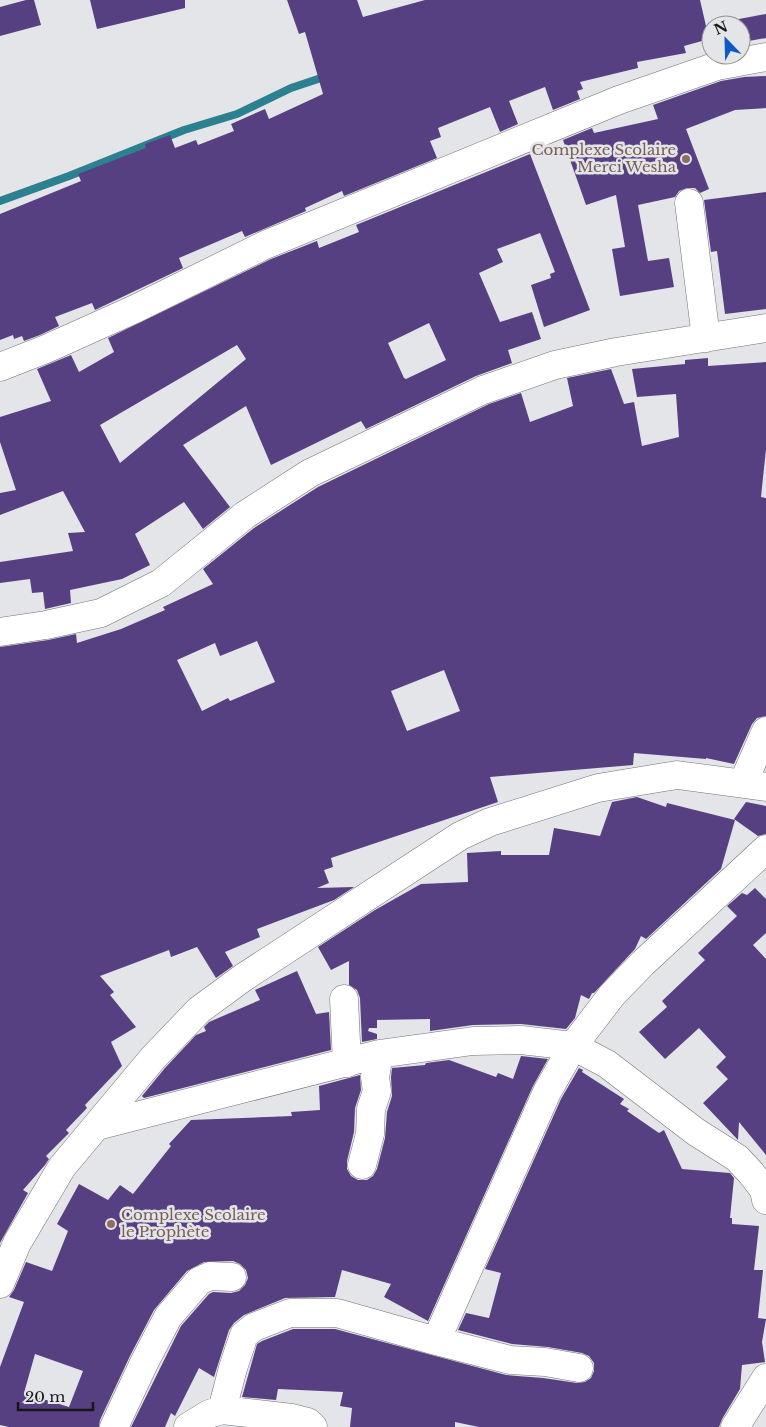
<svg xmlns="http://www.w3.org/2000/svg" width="766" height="1427" viewBox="0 0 766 1427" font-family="'Libre Baskerville',serif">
	<rect width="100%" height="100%" fill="#e4e5e9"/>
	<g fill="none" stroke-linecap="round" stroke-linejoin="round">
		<!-- stream -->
		<path stroke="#2c8190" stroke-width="8" d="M0 201 69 176 184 130 237 114 291 88 327 76"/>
	</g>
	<!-- building -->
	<path fill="#564081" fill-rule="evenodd" d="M26 0H34L41 25 0 36V7Z
		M90 0H185V8L97 29Z
		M287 0H357L363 17 425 0H700L709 39 684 46 686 53 637 62 638 68 580 82 583 89 577 91 580 99 553 110 545 87 509 101 518 124 500 132 490 107 438 128 441 137 430 141 437 158 344 196 342 191 305 208 306 211 245 237 242 231 179 258 183 268 95 310 92 303 55 317 59 326 40 335 24 341 22 336 14 339 13 335 0 340V214L81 181 78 174 146 148 145 144 170 135 175 148 196 140 198 145 234 131 231 124 265 109 269 119 323 94 305 32 299 34Z
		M766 14V38L743 42 741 25H740L739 19Z
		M766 76V108L735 110 686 129 709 189 700 193 695 188H687L679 191 675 197 638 205 648 261 669 258 674 287 620 296 612 249 625 247 616 195 586 205 563 140 592 128 594 133 658 119 653 105 721 81 744 77Z
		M530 154 590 310 544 327 531 285 551 278 550 274 555 272 540 233 497 249 503 262 479 273 500 322 532 312 541 339 508 350 512 363 476 376 366 429 361 421 271 465 246 406 183 445 230 507 203 529 184 502 135 534 150 565 122 579 70 590 71 603 45 609 43 592 32 593 30 579 0 583V562L73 551 68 533 85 532 63 491 0 515V493L16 490 0 442V417L51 401 37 369 71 355 79 372 114 352 108 338 271 259 317 241 319 248 359 232 356 225ZM429 323 446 360 406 379 404 378 388 343ZM237 345 246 359 120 463 100 425Z
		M766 192V309L725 314 717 251 711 252 704 200Z
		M708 358V366L766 362V449L761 497 766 498V716L757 718 752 724 734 764 706 758V759L634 753 633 765 490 777 498 802 331 858 333 867 324 870 329 883 317 888 354 887 334 900 257 929 260 937 225 952 233 966 216 978 197 947 171 957 169 950 100 976 114 992 110 995 136 1027 111 1042 122 1066 85 1105 87 1108 66 1130 69 1133 46 1156 49 1159 45 1165 23 1190 28 1193 0 1243V647L48 640 76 634 77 643 121 629 165 610 163 607 213 584 203 569 254 528 318 487 489 404 521 393 530 422 573 406 567 378 611 369 624 404 634 402 642 446 679 437 676 394 637 397 632 369 685 364V360ZM257 641 275 682 230 701 228 698 202 711 177 660 215 643 220 656ZM444 670 460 711 407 731 391 691Z
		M637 797 666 807 667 803 735 820 721 869 646 939 641 936 635 949 594 993H592L589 999 581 995 575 1018 566 1029 521 1024 473 1025 430 1031V1019L377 1020V1028H369L368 1031 377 1034V1039L362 1042 360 998 357 990 349 985V961L331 970 318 947 375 910 421 884 468 882 467 853 501 851V855H549L554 828 600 836 612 802Z
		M746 802 766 806V834L758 836 734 819Z
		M755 888 766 899V933L753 945 766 959V1155L739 1122 738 1140 703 1103 728 1079 716 1067 726 1057 699 1028 665 1059 639 1032 667 1007 662 1001 705 960 698 953 737 916 727 906 742 893 747 895Z
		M297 971 316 1014 329 1012 331 1050 144 1098 142 1096 165 1068 196 1035 206 1031 204 1027 209 1022 260 1000 255 990Z
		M521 1056 548 1059 533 1086 428 1321 384 1297 391 1284 342 1270 335 1297 285 1298 244 1315 234 1323 229 1330 214 1377 199 1368 175 1416 171 1413 165 1427H131L181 1326 209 1294 213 1292 231 1293 239 1291 245 1285 248 1278 246 1270 240 1264 233 1261 204 1262 187 1271 154 1310 130 1356 100 1420 99 1427H9L0 1425V1367L24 1302 9 1297 14 1290 26 1262 52 1271 68 1231 57 1224 79 1184 108 1200 120 1185 133 1194 171 1146 169 1144 191 1120 292 1116 291 1112 320 1110 319 1086 360 1075 361 1090 355 1108 354 1132 347 1161V1169L351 1176 358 1180H367L373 1176 377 1169 385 1138 387 1112 392 1096 391 1077 392 1068 425 1065 426 1063 449 1060 496 1077 498 1073 513 1079ZM35 1354 83 1371 69 1407 24 1393Z
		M579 1068 583 1070 582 1072 624 1099 620 1104 629 1109 627 1111 659 1133 664 1130 682 1169 730 1173 734 1178 730 1218H732V1224L759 1226 754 1270H763L758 1318 766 1319 762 1342 765 1362 742 1365 740 1389 722 1419 719 1427H479L455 1422V1427H350L352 1408 340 1406 343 1392 278 1389 276 1400 242 1397 257 1344 262 1341 293 1329H335L506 1375 543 1378 577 1383 585 1382 591 1378 594 1371V1363L589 1356 582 1353 548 1347 512 1344 458 1330 466 1313 489 1318 501 1273 485 1269 561 1099Z"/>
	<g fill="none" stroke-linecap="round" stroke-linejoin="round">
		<defs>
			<path id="minor" d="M689 203 706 338
				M0 367 46 349 135 309 265 245 619 100 717 66 766 57
				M0 632 46 625 101 613 161 583 245 515 310 473 483 390 555 365 616 352 766 328
				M743 783 766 731
				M344 999 347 1063
				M97 1126 379 1054 473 1041 521 1040 573 1046 607 1064 696 1132 737 1158 751 1173 764 1190 766 1200
				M362 1165 370 1134 371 1109 377 1091 375 1077 379 1054
				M0 1284 17 1243 62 1167 153 1058 199 1010 244 977 460 836 490 822 598 788 677 775 766 787
				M436 1341 547 1092 573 1046 612 995 643 963 766 849
				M222 1410 233 1368 244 1335 254 1327 290 1313H337L436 1341 510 1360 545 1362 579 1368
				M114 1427 144 1363 168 1317 199 1281 210 1276 232 1277
				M188 1427 209 1414 222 1410 292 1418 308 1422 313 1427
				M735 1427 766 1378"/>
		</defs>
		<!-- minor casing -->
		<use href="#minor" stroke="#737377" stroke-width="29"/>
		<!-- minor -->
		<use href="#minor" stroke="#fff" stroke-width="28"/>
	</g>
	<!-- markers -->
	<g fill="#8d6e63" stroke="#e4e5e9" stroke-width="2">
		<circle cx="686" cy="159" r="5"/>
		<circle cx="111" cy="1224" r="5"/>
	</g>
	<g text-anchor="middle" stroke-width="5" stroke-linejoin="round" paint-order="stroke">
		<!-- education labels -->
		<g font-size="15" fill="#785e54" stroke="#e4e5e9" text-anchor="end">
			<text x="676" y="155">Complexe Scolaire<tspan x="676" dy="17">Merci Wesha</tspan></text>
			<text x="121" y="1220" text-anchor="start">Complexe Scolaire<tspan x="121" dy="17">le Prophète</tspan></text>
		</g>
	</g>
	<!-- north arrow -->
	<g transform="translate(726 40) rotate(337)"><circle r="24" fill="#e4e5e9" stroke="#929395"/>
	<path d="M0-4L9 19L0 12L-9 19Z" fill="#1059c4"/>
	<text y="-8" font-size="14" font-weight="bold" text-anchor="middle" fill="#171718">N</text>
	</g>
	<!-- scale -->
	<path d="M18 1402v8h75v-8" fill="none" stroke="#171718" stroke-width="2.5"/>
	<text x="25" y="1402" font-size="15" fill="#171718" stroke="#e4e5e9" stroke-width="4" paint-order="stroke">20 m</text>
</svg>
